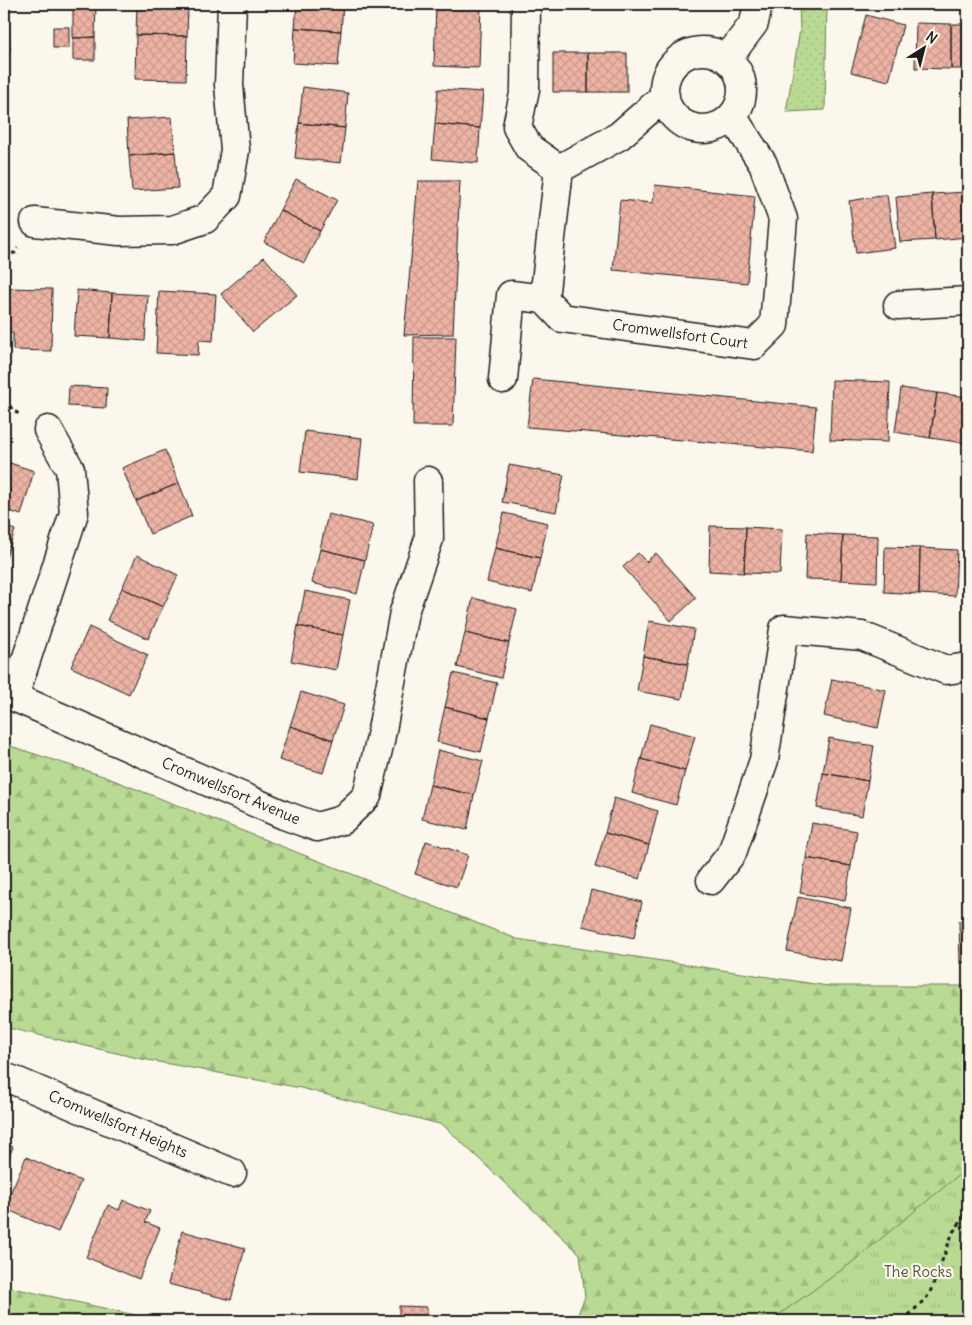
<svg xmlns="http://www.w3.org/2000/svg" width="972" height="1325" viewBox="0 0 972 1325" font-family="Delius,sans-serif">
	<defs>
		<pattern id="grass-dots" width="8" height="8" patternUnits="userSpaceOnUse" patternTransform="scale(1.25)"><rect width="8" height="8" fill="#b9da93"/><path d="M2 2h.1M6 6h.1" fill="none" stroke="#9eba7e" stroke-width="1.8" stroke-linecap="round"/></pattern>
		<pattern id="forest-firs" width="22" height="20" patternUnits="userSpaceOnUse" patternTransform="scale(1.25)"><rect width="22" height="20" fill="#b9da93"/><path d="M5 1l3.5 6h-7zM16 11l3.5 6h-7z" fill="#9eba7e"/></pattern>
		<pattern id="park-tufts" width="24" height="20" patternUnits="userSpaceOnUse" patternTransform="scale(1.25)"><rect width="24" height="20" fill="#b9da93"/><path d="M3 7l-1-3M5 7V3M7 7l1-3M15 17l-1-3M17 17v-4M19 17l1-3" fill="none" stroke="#9eba7e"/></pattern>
		<pattern id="building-cross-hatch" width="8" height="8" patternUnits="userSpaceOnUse" patternTransform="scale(1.25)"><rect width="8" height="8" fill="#edb3a5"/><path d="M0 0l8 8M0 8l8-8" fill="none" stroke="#cb998d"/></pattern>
	</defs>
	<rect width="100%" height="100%" fill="#fbf7ec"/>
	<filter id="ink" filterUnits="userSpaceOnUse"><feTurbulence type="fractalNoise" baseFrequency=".02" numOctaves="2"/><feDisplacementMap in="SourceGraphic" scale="10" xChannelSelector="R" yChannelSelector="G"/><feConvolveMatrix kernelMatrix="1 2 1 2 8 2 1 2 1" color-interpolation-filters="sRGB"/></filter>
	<g filter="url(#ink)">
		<!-- grass -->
		<path fill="url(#grass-dots)" stroke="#6a7b58" d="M799 4H827L825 110 786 112 800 30Z"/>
		<!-- forest -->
		<path fill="url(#forest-firs)" stroke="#6a7b58" d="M4 744 103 776 517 939 828 986H968V1266L794 1321H575L585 1297 580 1254 443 1125 301 1088 142 1059 4 1027Z
			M4 1286 153 1319 164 1321H4Z"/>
		<!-- park -->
		<path fill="url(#park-tufts)" stroke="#6a7b58" d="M968 1172V1321H770L850 1264 960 1174Z"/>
		<!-- building -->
		<path fill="url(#building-cross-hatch)" stroke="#1c1c1c" d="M4 4H7L8 17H4Z
			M73 4H96L95 37 73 38Z
			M137 4H188L187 36 136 35Z
			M297 4H343L341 31 295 28Z
			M436 4H481L479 68 434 66Z
			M866 15 903 25 889 81 851 72Z
			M4 17H8L10 52 4 53Z
			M916 23 951 24V69L915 68Z
			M951 24H968V69H951Z
			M53 27H69V48H53Z
			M295 28 341 31 338 66 293 63Z
			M136 35 187 36 186 80 135 79Z
			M95 37V60H73V38Z
			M553 53H588V92H553Z
			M588 53H627V92H588Z
			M303 87 348 93 345 128 299 123Z
			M438 89 483 92 480 128 435 124Z
			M172 117 175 152 129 156 127 120Z
			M299 123 345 128 341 163 295 158Z
			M4 124 7 159H4Z
			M435 124 480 128 478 163 432 159Z
			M175 152 178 188 132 191 129 156Z
			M296 179 337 200 320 231 280 210Z
			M418 181H460L453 334 404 335Z
			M655 185 755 196 747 283 613 270 620 200 653 203Z
			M967 192 968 237 935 240 932 194Z
			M932 194 935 240 900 242 896 197Z
			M887 195 895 248 856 253 849 201Z
			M280 210 320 231 304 263 264 242Z
			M264 257 297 295 253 332 221 294Z
			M4 288 52 289 51 351 13 350V333H4Z
			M77 290 112 293 110 338 74 336Z
			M159 291 216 294 213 341 199 340 198 355 156 353Z
			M112 293 148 295 145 341 110 338Z
			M414 337H456L453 426H413Z
			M533 379 816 407 812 451 527 427Z
			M832 380 890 382 888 442 830 440Z
			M69 386 107 388 106 408 68 406Z
			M901 388 937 393 930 438 895 432Z
			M937 393 968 397V423L965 443 930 438Z
			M305 431 362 438 358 479 300 472Z
			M165 450 179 483 136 501 122 468Z
			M4 461 34 471 21 515 4 509Z
			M509 465 564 475 556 512 502 502Z
			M179 483 192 516 150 534 136 501Z
			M504 513 548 523 540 558 495 548Z
			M328 514 373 525 365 560 320 549Z
			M4 526 15 530 4 564Z
			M710 526 746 527 744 573 709 571Z
			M746 527 782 529 780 574 744 573Z
			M807 533 843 535 841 580 805 579Z
			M843 535 878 536 877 582 841 580Z
			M885 547 920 548 919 594 884 592Z
			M495 548 540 558 532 593 487 582Z
			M920 548 957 550 955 596 919 594Z
			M320 549 365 560 357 594 312 583Z
			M638 553 646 562 656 553 696 598 671 621 623 567Z
			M137 555 178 575 163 607 122 588Z
			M122 588 163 607 148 639 107 620Z
			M305 591 350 600 343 635 298 626Z
			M473 598 517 609 509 643 465 633Z
			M649 621 694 629 688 664 643 656Z
			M298 626 343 635 336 670 291 661Z
			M89 627 148 655 129 694 71 667Z
			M465 633 509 643 501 678 457 667Z
			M643 656 688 664 682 699 637 691Z
			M453 673 497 683 489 718 445 707Z
			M832 679 886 690 878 728 824 716Z
			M301 692 344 705 333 740 290 726Z
			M445 707 489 718 481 752 437 742Z
			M650 724 695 736 685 771 641 759Z
			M290 726 333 740 323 773 279 760Z
			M829 738 874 746 868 781 823 773Z
			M438 750 483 761 474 795 430 785Z
			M641 759 685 771 676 805 632 793Z
			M823 773 868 781 862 816 817 808Z
			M430 785 474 795 467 830 422 819Z
			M614 798 658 811 649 845 605 833Z
			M812 823 857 831 851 866 806 858Z
			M605 833 649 845 640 879 595 867Z
			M426 841 468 855 457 887 415 874Z
			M806 858 851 866 845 901 800 893Z
			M591 890 642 902 634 938 582 926Z
			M798 897 851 908 841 961 787 951Z
			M959 921H968V962L960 963Z
			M4 1143 13 1147 4 1169Z
			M26 1157 81 1181 58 1232 4 1208Z
			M123 1200 150 1211 145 1222 160 1228 139 1279 86 1257 108 1205 119 1210Z
			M182 1231 245 1248 231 1300 168 1284Z
			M399 1306 427 1307V1321H399Z"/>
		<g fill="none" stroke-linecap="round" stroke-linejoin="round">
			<defs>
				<path id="street" d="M526 4 525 89 517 127 529 148 559 169 544 299 562 318 754 345 774 325 783 219 763 164 732 116
					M664 90a39 39 0 1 1 78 0a39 39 0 1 1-78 0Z
					M727 59 754 23 758 4
					M559 169 619 136 665 96
					M35 222 119 231 172 230 205 219 227 196 235 150 229 85 232 4
					M898 305 968 301
					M503 379 511 295 544 299
					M4 694 14 697 284 815 317 827 342 820 367 796 380 741 404 612 429 539 428 481
					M14 697 74 513 70 469 48 430
					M711 880 732 853 764 760 784 629 862 636 946 670 968 667
					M4 1077 18 1082 232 1173"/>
			</defs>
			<!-- street casing -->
			<use href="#street" stroke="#1c1c1c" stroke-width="31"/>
			<!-- path -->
			<path stroke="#1c1c1c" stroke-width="3" stroke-dasharray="4 4" stroke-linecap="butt" d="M4 254 15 253 18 248
				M4 391 12 410 21 415
				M903 1321 929 1295 953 1232 968 1212"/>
			<!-- street -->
			<use href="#street" stroke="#fbf7ec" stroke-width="28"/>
		</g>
	</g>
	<g text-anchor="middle" stroke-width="4.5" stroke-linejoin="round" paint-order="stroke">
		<!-- street labels -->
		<g font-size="15" fill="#1c1c1c" stroke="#fbf7ec">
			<text transform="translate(680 334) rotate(8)" y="5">Cromwellsfort Court</text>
			<text transform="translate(231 791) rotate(23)" y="5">Cromwellsfort Avenue</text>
			<text transform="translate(118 1124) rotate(23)" y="5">Cromwellsfort Heights</text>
		</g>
		<!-- park labels -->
		<g font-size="15" fill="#4b5540" stroke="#fbf7ec">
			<text x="918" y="1277">The Rocks</text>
		</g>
	</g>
	<!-- margin -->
	<rect width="972" height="1325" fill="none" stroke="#fbf7ec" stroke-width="20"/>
	<rect x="10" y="10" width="952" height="1305" fill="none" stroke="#1c1c1c" stroke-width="2" filter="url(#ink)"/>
	<!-- north arrow -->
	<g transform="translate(924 48) rotate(36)" stroke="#fbf7ec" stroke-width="4" paint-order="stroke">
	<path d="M0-4L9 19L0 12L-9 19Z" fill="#1c1c1c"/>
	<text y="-8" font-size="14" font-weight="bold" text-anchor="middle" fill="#1c1c1c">N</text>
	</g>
</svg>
